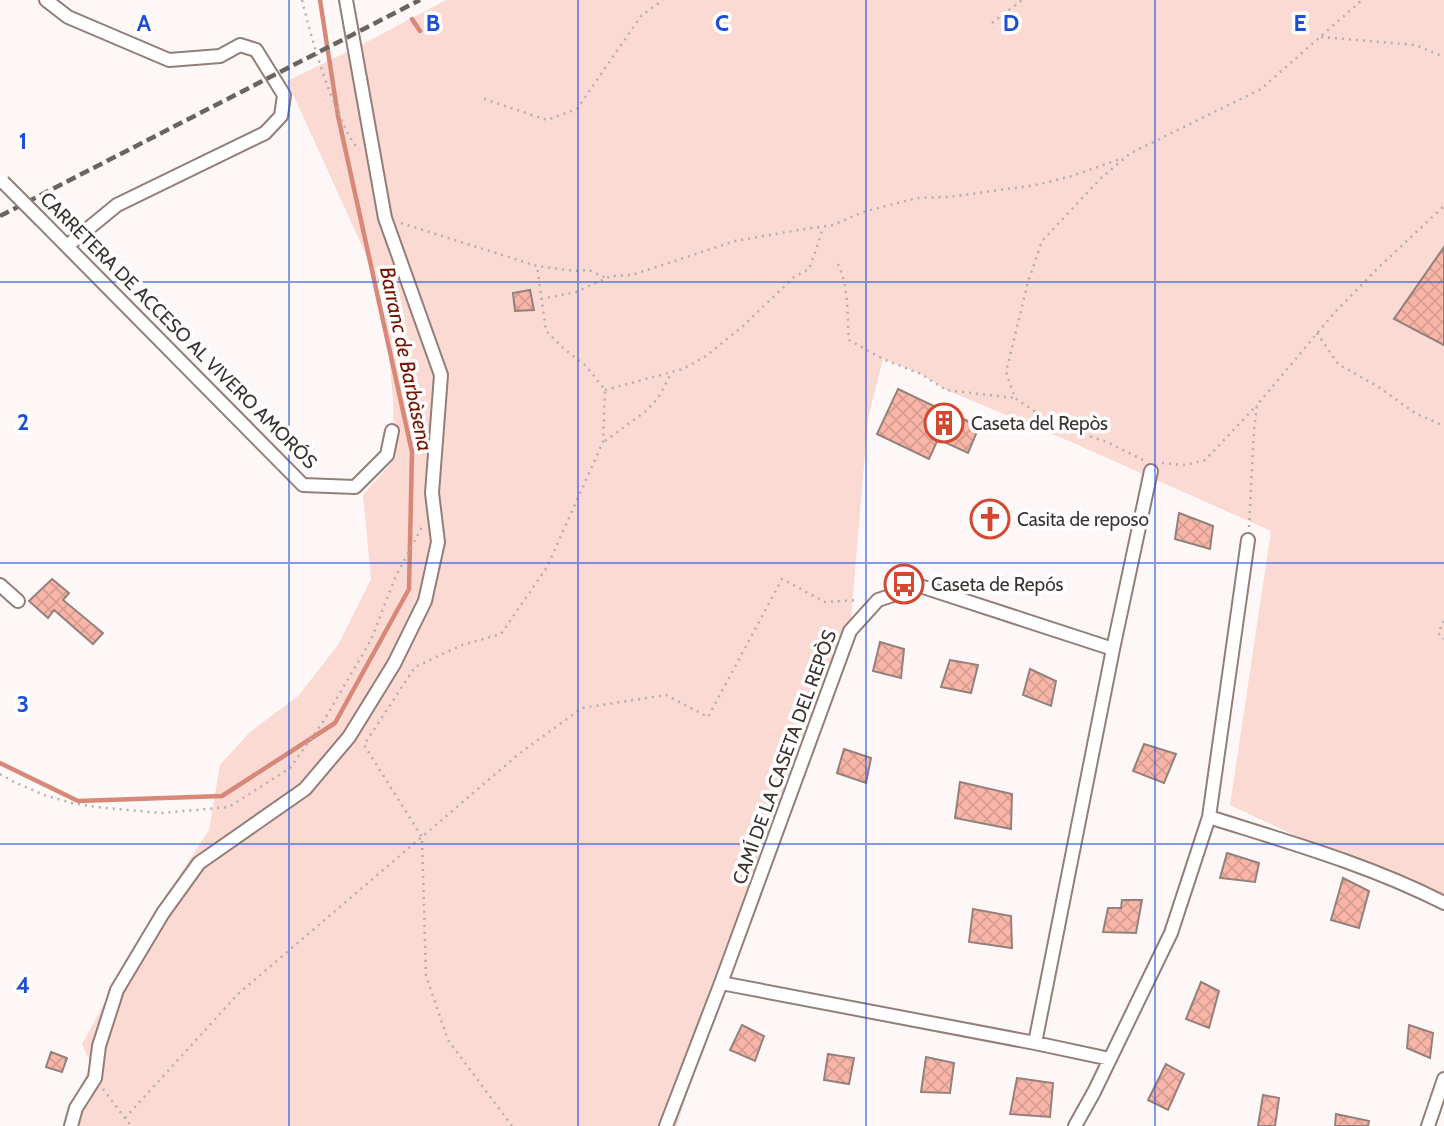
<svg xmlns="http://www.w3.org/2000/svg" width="1444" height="1126" viewBox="0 0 1444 1126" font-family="Cabin,sans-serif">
	<defs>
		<pattern id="building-cross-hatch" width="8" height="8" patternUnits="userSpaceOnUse" patternTransform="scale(1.75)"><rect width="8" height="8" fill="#f9b6a8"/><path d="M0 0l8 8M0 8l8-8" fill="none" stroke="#d69d91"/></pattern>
	</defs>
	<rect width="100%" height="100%" fill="#fdf8f7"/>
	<!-- grass -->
	<path fill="#fadad3" d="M446 0H1444V905L1230 805 1271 531 1071 442 946 390 921 374 883 359 868 418 850 631 721 983 677 1126H62L91 1064 82 1044 147 925 209 830 220 765 250 732 298 696 338 645 371 579 363 495 394 460 393 400 383 292 287 81 359 46Z"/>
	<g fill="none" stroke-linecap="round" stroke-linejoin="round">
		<!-- stream -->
		<path stroke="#d88878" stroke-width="4.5" d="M412 19 420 31
			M0 763 78 801 222 796 335 723 409 589 412 452 338 116 320 0"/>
	</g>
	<!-- building -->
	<path fill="url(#building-cross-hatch)" stroke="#95817c" stroke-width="2" d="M1444 247V345L1394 319Z
		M530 290 534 310 515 311 513 293Z
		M898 389 942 410 943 408 979 427 968 453 938 439 929 459 877 434Z
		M1179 513 1213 526 1210 549 1175 539Z
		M52 579 69 593 63 600 103 633 93 644 54 610 48 618 29 601Z
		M880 642 904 649 901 678 873 671Z
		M950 660 978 665 971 693 941 687Z
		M1030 669 1056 681 1051 706 1023 695Z
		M1144 744 1176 754 1164 783 1133 771Z
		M844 749 871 758 866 783 837 773Z
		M960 782 1012 794 1011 829 955 818Z
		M1227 853 1259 863 1255 882 1220 878Z
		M1343 878 1369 891 1359 928 1331 920Z
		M1122 900H1142L1136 933 1103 932 1108 908H1121Z
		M973 909 1011 916 1012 948 969 942Z
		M1201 982 1219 991 1209 1028 1186 1019Z
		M742 1025 764 1036 755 1061 730 1050Z
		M1409 1025 1433 1033 1430 1058 1407 1048Z
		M51 1052 67 1058 62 1072 46 1067Z
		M828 1054 854 1058 849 1084 824 1080Z
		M926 1057 954 1063 950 1093 921 1092Z
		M1166 1064 1184 1074 1168 1110 1148 1100Z
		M1017 1078 1053 1083 1050 1117 1010 1114Z
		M1263 1095 1279 1098 1275 1126H1258Z
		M1336 1114 1369 1121 1368 1126H1335Z"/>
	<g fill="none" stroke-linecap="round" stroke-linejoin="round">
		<defs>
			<path id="street" d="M46 0 68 17 169 60 220 56 240 45 256 50 284 95 281 116 265 133 117 205 67 246
				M41 220 303 485 355 487 387 455 392 431
				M0 585 18 601
				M1209 817C1288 842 1370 865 1444 903
				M721 983 1035 1043 1110 1059
				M1035 1043 1113 649 1151 471
				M71 1126 76 1108 95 1078 99 1046 117 990 163 913 199 863 305 789 349 737 394 664 425 601 438 542 432 493 441 375 385 218 346 0
				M666 1126 721 983 850 631 878 600 920 586 1113 649
				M1075 1126 1094 1092 1171 933 1209 817 1248 540
				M1428 1126 1444 1079"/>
		</defs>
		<!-- street casing -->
		<use href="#street" stroke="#937e7a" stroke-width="16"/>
		<!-- path -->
		<path stroke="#b5afad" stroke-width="2.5" stroke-dasharray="2 5" stroke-linecap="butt" d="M302 0C312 40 323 79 340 116 345 128 350 140 359 150
			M992 23 1022 0
			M1321 37 1416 45 1444 57
			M484 99 547 120 577 109 641 16 663 0
			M401 223 537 266 574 271 589 270 606 278
			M838 264C849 287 847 316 849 340L883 359 921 374 946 390 1015 398
			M541 299 576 292 611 276 632 275 735 241 799 230 833 225 863 212 917 198 949 197 1036 185 1072 176 1123 158
			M1317 333 1338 364 1377 386 1415 413 1444 426
			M605 390 683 369 706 356 743 326 794 277 809 269 816 250 823 227
			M605 441 646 411 658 398 672 372
			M1143 460 1109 443 1049 421 1015 398 1006 372 1028 282 1042 241 1102 177 1131 153 1261 89 1362 0
			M1162 463 1185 465 1205 460 1257 405
			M1249 527 1254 430 1257 405 1335 312 1379 267 1444 206
			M1444 621 1438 633 1444 639
			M0 774 12 781 44 795 72 803 96 807 161 813 229 807 290 768 323 722 371 640 395 578 423 525
			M103 1089 131 1126
			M125 1118 238 994 520 753 582 708 666 695 708 717 782 579 825 602 859 600
			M512 1126 448 1040 426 976 422 837 364 745 415 667 462 645 501 634 547 567 603 442 605 390 586 366 563 348 546 331 537 266"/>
		<!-- street -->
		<use href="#street" stroke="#fff" stroke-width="12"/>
		<!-- rail -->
		<path stroke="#6b6361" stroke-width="4.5" stroke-dasharray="10 5" stroke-linecap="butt" d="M0 216 420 0"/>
		<defs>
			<path id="street-bridge" d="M3 182 41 220"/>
		</defs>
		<!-- street-bridge casing -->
		<use href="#street-bridge" stroke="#937e7a" stroke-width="16" stroke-linecap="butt"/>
		<!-- street-bridge -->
		<use href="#street-bridge" stroke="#fff" stroke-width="12"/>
	</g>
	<!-- grid -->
	<path fill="none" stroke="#1d4ed8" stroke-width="2" stroke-opacity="0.55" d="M289 0V1126M578 0V1126M866 0V1126M1155 0V1126M0 282H1444M0 563H1444M0 844H1444"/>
	<!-- icons -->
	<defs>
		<symbol id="building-ring" viewBox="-11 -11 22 22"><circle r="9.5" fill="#fff" stroke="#d44830" stroke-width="1.5"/><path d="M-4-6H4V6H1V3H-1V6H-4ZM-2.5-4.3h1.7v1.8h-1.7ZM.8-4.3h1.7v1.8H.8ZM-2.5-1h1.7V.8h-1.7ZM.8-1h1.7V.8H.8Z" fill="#d44830"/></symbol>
		<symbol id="church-ring" viewBox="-11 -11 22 22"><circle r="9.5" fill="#fff" stroke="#d44830" stroke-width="1.5"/><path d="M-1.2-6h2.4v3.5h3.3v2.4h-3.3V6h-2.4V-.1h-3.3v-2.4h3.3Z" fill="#d44830"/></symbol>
		<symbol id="bus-ring" viewBox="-11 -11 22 22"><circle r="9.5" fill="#fff" stroke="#d44830" stroke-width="1.5"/><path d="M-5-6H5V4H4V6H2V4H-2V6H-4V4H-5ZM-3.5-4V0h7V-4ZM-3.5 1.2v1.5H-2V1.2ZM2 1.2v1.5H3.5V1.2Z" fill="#d44830"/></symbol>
	</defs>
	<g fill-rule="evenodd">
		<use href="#building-ring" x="922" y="401" width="44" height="44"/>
		<use href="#church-ring" x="968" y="497" width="44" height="44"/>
		<use href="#bus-ring" x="882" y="562" width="44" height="44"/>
	</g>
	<g text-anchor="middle" stroke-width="7" stroke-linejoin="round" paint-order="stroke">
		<!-- street labels -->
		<g font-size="19" fill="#3c3331" stroke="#fff">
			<text transform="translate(179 330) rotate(45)" y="7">CARRETERA DE ACCESO AL VIVERO AMORÓS</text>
			<text transform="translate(784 757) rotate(-70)" y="7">CAMÍ DE LA CASETA DEL REPÒS</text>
		</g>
		<!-- poi labels -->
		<g font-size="19" fill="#3c3331" stroke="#fff" text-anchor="start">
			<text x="971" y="430">Caseta del Repòs</text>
			<text x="1017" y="526">Casita de reposo</text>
			<text x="931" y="591">Caseta de Repós</text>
		</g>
		<!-- water labels -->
		<g font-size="21" font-style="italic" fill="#751605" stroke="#fff">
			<text transform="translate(406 359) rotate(78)" y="7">Barranc de Barbàsena</text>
		</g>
	</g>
	<g font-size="23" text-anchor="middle" font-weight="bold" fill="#1d4ed8" stroke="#fff" stroke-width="7" stroke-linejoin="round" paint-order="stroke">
		<text x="144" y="31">A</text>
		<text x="433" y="31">B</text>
		<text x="722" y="31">C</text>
		<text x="1011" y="31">D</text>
		<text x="1300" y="31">E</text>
		<text x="23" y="149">1</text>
		<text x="23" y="430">2</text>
		<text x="23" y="712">3</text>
		<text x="23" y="993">4</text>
	</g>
</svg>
